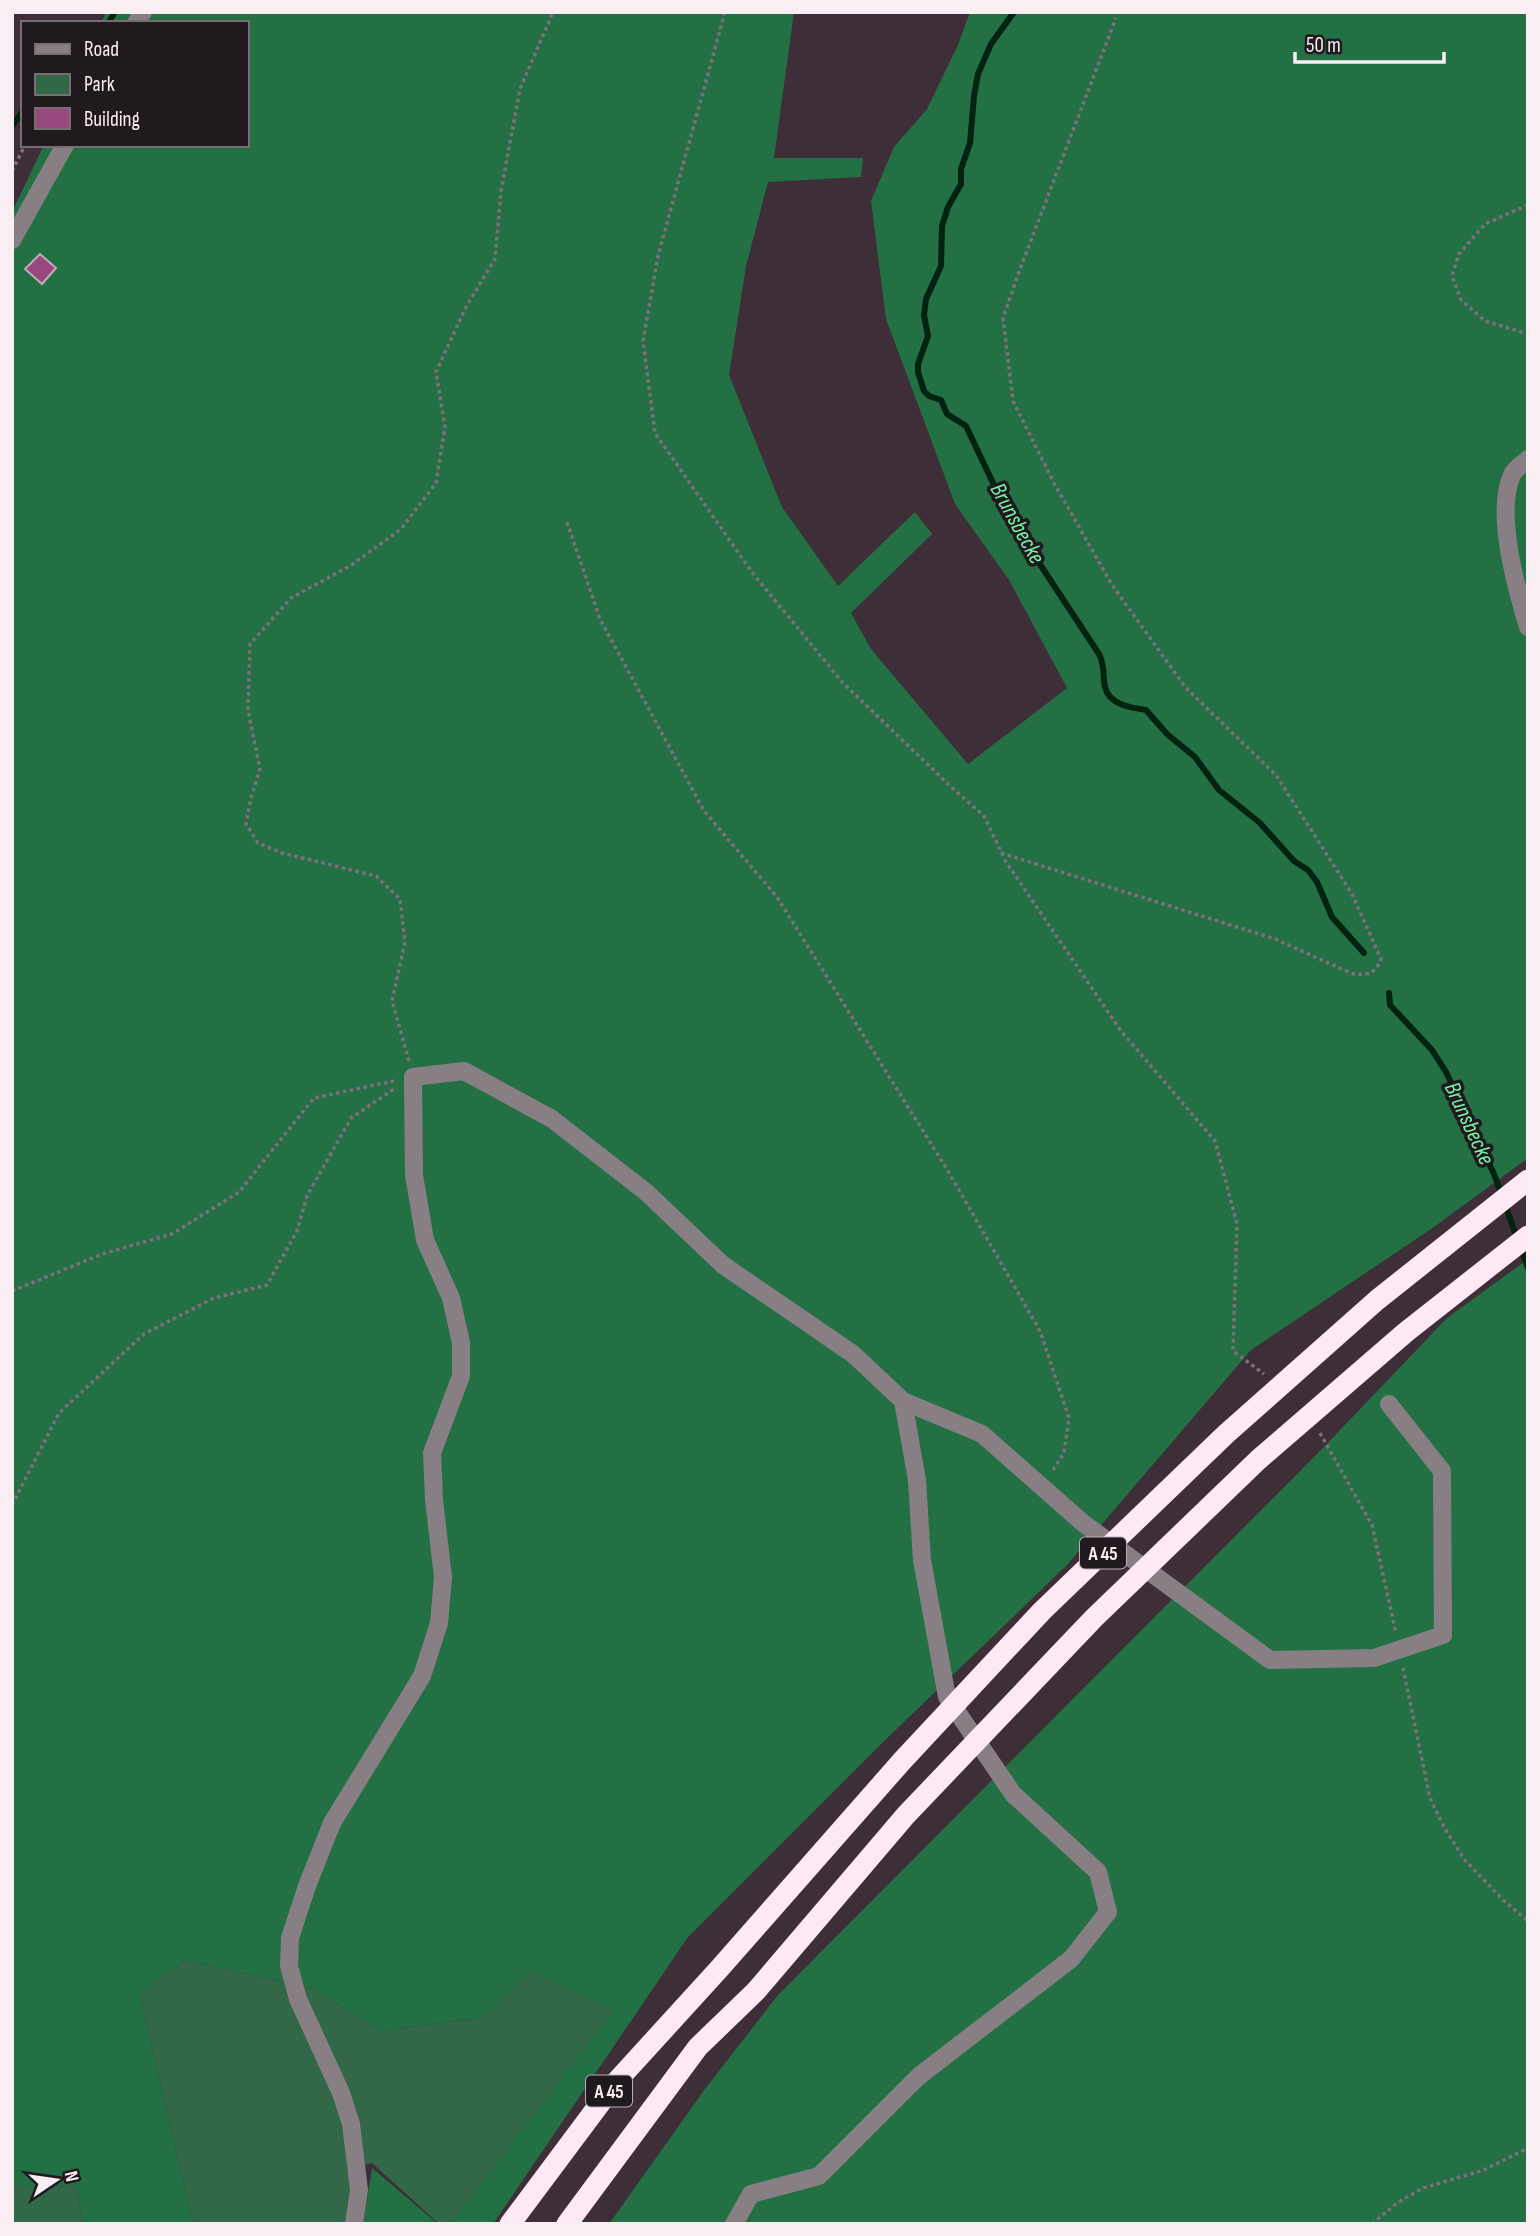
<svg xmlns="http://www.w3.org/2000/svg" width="1540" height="2236" viewBox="0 0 1540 2236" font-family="'Sofia Sans Condensed',sans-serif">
	<rect width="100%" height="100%" fill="#3e2e38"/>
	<!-- green -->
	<path fill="#326747" d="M184 1960 309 1987 381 2031 484 2017 530 1972 615 2010 450 2224H439L372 2163 350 2168 352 2208 348 2224H193L140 1996Z
		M77 2185 83 2224H12V2186Z"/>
	<!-- forest -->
	<path fill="#237045" d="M106 12H794L774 158H863L861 177 768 182 746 266 729 375 782 507 838 586 915 512 932 534 851 613 871 649 968 764 1067 688 1009 580 955 504 886 319 871 201 894 147 927 109 958 45 970 12H1528V1158L1434 1227 1251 1350 1067 1565 880 1745 688 1937 493 2224H450L614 2010 530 1972 484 2017 381 2031 309 1987 184 1960 140 1996 193 2224H83L77 2185 12 2186V212L44 145H247V23H101Z
		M1528 1259V2224H609L705 2089 778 1995 1321 1450 1447 1318Z
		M372 2168 438 2224H363Z"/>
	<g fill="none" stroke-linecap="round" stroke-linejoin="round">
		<!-- stream -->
		<path stroke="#032210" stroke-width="6" d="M1014 12 991 44 978 74 974 96 970 143 961 169V184L948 207 942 226 941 266 926 299 924 315 928 336 918 364V372L924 391 929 396 941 400 947 414 966 426 1002 502 1022 537 1099 654C1106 669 1102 674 1105 687 1109 705 1132 708 1146 710L1167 734 1195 757 1219 790 1260 823 1294 861 1308 870 1317 882 1332 917 1364 953
			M108 23 115 12
			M12 126 23 111
			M1389 993 1390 1005 1432 1050 1446 1072 1494 1174 1528 1268"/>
	</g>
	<!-- building -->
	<path fill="#98487d" stroke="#c0acb8" stroke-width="2" d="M40 254 56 268 42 284 25 269Z"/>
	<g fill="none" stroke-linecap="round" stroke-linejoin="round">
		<!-- path -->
		<path stroke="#7e6f78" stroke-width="3.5" stroke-dasharray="3.5 3.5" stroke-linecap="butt" d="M725 12 658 256 643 341 655 433 751 571 842 682 949 785 984 816 1006 862 1121 1031 1215 1141 1237 1224 1233 1351 1264 1374
			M12 171 25 145
			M1528 205 1485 224 1459 254 1452 276 1461 300 1485 321 1528 334
			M567 522 600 619 704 811 777 897 948 1171 1040 1331 1069 1418 1064 1453 1051 1473
			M1001 853 1275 939 1353 974C1369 975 1375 974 1381 959L1352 894 1276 775 1186 688 1112 585 1054 483 1013 401 1003 318 1020 269 1116 18
			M409 1061 392 1001 405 942 400 899 376 876 282 853 258 843 246 824 251 798 260 769 248 710 250 644 291 598 350 566 401 529 436 483 445 427 436 372 466 307 495 259 501 191 520 89 553 12
			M12 1291 102 1254 172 1234 239 1192 314 1098 394 1081
			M1320 1433 1372 1525 1396 1633
			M12 1505 59 1413 144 1334 214 1298 267 1285 297 1231 307 1196 351 1118 394 1089
			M1403 1668 1430 1798 1444 1827 1464 1859 1503 1900 1528 1921
			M1372 2224 1397 2203 1423 2188 1484 2170 1528 2148"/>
		<!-- minor -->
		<path stroke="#887f84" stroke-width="18" d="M136 23 143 12
			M12 240 65 145
			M1528 459C1523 464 1515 468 1512 475 1495 513 1516 587 1528 627
			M903 1401 982 1434 1083 1523 1270 1660 1374 1658 1443 1635 1442 1471 1389 1404
			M354 2224 359 2190 351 2124 341 2093 298 1999 289 1966 290 1938 307 1886 332 1823 422 1676 439 1623 443 1577 434 1500 432 1453 461 1376V1343L451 1298 425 1240 414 1175 413 1077 464 1071 552 1119 646 1192 723 1265 853 1354 903 1401 917 1480 922 1560 947 1697 1013 1794 1098 1872 1108 1912 1071 1959 919 2076 819 2176 751 2194 734 2224"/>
		<!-- highway -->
		<path stroke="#fee8f5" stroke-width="21" d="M510 2224 616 2082 719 1969 902 1761 1042 1611 1226 1434 1377 1300 1528 1180
			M567 2224 698 2047 756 1991 906 1815 1094 1618 1258 1460 1406 1332 1528 1236"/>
	</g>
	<g text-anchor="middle" stroke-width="7" stroke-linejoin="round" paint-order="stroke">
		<!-- shield labels -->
		<g fill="#20191d" stroke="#b8aeb4" stroke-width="2">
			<rect x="1080" y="1537.5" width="46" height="31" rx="5"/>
			<rect x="586" y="2075.5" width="46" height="31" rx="5"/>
		</g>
		<g font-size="19" font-weight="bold" fill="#f9eef4">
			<text x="1103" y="1560">A 45</text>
			<text x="609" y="2098">A 45</text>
		</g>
		<!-- water labels -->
		<g font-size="23" font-style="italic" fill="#76f5a9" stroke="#20191d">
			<text transform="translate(1018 523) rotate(61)" y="8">Brunsbecke</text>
			<text transform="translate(1470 1123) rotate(65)" y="8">Brunsbecke</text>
		</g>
	</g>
	<!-- border -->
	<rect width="1540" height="2236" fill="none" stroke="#f9eef4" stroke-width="28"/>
	<!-- legend -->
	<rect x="21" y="21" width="228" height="126" fill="#20191d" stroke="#776e73" stroke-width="2"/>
	<rect x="35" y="44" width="35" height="10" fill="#887f84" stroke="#776e73" stroke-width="2"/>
	<text x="84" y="56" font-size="21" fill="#f9eef4">Road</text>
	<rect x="35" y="74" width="35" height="21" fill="#326747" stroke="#776e73" stroke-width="2"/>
	<text x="84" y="91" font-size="21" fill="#f9eef4">Park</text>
	<rect x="35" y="108" width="35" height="21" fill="#98487d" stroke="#776e73" stroke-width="2"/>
	<text x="84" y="126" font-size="21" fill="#f9eef4">Building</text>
	<!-- north arrow -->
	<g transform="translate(56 2180) rotate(77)" stroke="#20191d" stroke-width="5" paint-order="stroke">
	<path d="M0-5L12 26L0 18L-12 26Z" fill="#f9eef4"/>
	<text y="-10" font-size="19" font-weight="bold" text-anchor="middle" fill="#f9eef4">N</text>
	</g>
	<!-- scale -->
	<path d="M1295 52v10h149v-10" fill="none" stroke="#f9eef4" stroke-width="3.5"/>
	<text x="1306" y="52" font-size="21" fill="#f9eef4" stroke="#20191d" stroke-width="5" paint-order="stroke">50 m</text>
</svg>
